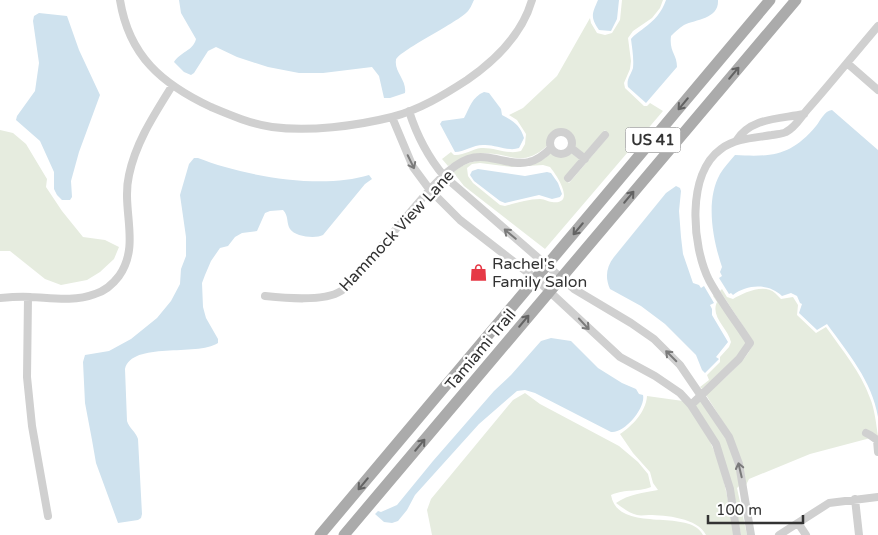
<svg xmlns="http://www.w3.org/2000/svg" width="878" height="535" viewBox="0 0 878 535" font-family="'Varela Round',sans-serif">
	<rect width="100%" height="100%" fill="#fff"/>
	<!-- green -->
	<path fill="#e6ecdf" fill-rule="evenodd" d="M622 0H663L660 8 652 18 633 31 628 38 631 61 630 69 624 83 625 88 644 106H647L650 103 663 111 545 249 464 186 453 172C460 167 468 162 477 161 509 157 521 179 551 153 558 158 564 159 571 153L580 160 564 178 569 183 609 136 605 130 584 154 574 147C575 136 571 131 561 129 551 130 546 136 547 146 519 171 507 149 477 154 467 155 457 161 448 166L442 159 451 152 454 155C463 156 472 149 481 148 494 147 508 155 521 151L525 144 526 134 517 120 509 115 523 108 557 76 590 18 591 23 597 33 605 35 612 33 620 20ZM480 163 512 167 543 165 550 167C556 174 577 205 552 202 548 202 545 199 540 199 529 199 516 203 505 206L500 205 473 183 468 176 467 168 472 164Z
		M0 130 13 133 26 144 47 179 46 187 62 211 83 237 105 240 119 247 114 259 100 272 87 280 61 285 45 279 10 251H0Z
		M722 289 727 297 733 299C743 293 764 283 775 293 777 295 779 297 781 299L793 297 798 305 797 315 816 333 826 327C842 350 861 372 870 398 875 410 876 424 878 436L810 454 749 479 746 485 732 436 706 395C717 385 754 355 753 341L720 291Z
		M714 295 747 344 737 356 702 389 700 387 709 380 707 375 720 362V357L729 347 731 342C728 328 710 317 717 302L713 296Z
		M525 393 540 404 619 446 638 462 648 474 651 487C636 493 627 488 611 495 618 535 690 507 703 535H432L427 510 431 499 513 400Z
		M647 396 683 401C719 441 726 485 734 535H706C698 518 665 515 649 515 645 515 641 516 637 515 629 513 623 508 616 503 629 494 643 493 658 490L653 483 650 472 633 453 620 434C632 426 646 412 647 396Z
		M701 400 726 439 736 465 740 485 737 488 747 535H741L733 488 719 443 695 405Z"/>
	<!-- water -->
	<path fill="#cfe2ee" d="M179 0H474C472 4 470 10 466 13 456 23 397 52 396 60 394 72 407 80 405 93L390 98H384L379 76 372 67 323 73H299L268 67 237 57 216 47 208 51 194 73 191 75 184 72 174 62C180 52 193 51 196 39L181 13Z
		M598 0H619L617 19 611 31 599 30C590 17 592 14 598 0Z
		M666 0H718C719 19 696 19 684 25 679 28 675 32 671 36 669 52 677 54 677 67L646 103 628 87C626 79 631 75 633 68 634 58 632 48 631 39 635 34 639 32 644 28 654 21 662 12 666 0Z
		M39 13 67 16 79 50 100 95 79 152 71 181 72 197 70 200H62L57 195 54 189V172L40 141 16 120 17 116 35 91 39 63 33 21 34 16Z
		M484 92 489 93 501 109 502 115C513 121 520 125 524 138L519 148C508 152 495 144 483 145 473 145 464 152 455 152L440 124 442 121 464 118C470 107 472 97 484 92Z
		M832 110 878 150V417C872 381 848 353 827 324L817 330 799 313 802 304 800 303 797 296 791 293 782 296C769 283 747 284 733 295L731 293 729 294 719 278 722 276 720 272 722 267C713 240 705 201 720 174 724 167 730 161 735 155 772 157 791 156 816 126 821 120 824 111 832 110Z
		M194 158H198C244 176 321 190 369 175L372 179 365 184 323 235C316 239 295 237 290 229 286 223 289 216 283 210L270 211 265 213 257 231 242 233 235 237 228 246 220 248 211 261 205 275 202 283 203 307 206 318 218 339V343C196 357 132 341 125 369L127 421C129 428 136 432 138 439L142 514 141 518 138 520 118 523 96 463 92 440 85 403 83 362 85 355 109 351 131 339 157 318 171 301 180 284 181 269 186 256V237L180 195 189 164Z
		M478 169 525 176 547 172 551 173 558 183 562 194 560 197 552 199 539 195 505 203 500 201 474 181 470 175 472 171Z
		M676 186 680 188 681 191 679 211 681 237 683 254 693 283 699 285 701 288 704 286 714 303 710 305 712 309V315L728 342 716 357 719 359 705 373 702 370 696 355 665 324 641 306 610 289C605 278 606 267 614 257L666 193Z
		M551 338 571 341 598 368 622 383 636 389 639 394 643 395C646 408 624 434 611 432L535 393 525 390 517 391 479 424 415 495 407 510 398 521 392 523 384 522 375 514 378 511 381 512 397 505 433 461 494 391 511 375 541 341Z"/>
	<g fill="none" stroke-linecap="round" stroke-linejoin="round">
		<!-- street -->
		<path stroke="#d0d0d0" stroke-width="8" d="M120 0C129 56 162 84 211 107 230 115 251 124 272 127 309 132 356 126 392 117 419 110 444 95 467 80 496 60 522 35 532 0
			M847 63 878 90
			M409 111C417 136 427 156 444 176L574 289 631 323 654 339 680 365 729 437 739 464 751 535
			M392 117 413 167 430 190 460 220 536 279 620 357 655 376 680 393 691 405 716 444 730 489 737 535
			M550 143a11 11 0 1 1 22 0a11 11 0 1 1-22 0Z
			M736 141C751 117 781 119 804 114
			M571 148 585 159
			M568 178 605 135
			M265 296C284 298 324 302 341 291 344 289 347 286 350 283 368 263 385 242 402 222 419 203 445 167 468 159 489 152 510 167 529 162 538 160 545 154 551 148
			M28 297 27 377 32 426 48 516
			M0 298C10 297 21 296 31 297 52 298 74 302 95 294 105 291 113 284 119 276 141 245 121 210 129 175 136 142 154 115 172 86
			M691 405 739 359 750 343C737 323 721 302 709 280 692 246 686 174 721 149 736 138 754 138 772 135 776 134 783 134 786 132 795 128 801 117 807 110 831 83 854 54 878 26
			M866 433 870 435 877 440 878 452
			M855 499 859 535
			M798 523 806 535
			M779 535 829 503 878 497"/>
		<!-- primary -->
		<path stroke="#ababab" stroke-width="11" d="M320 535 770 0
			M344 535 796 0"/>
	</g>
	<!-- one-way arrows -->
	<defs><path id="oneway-shaft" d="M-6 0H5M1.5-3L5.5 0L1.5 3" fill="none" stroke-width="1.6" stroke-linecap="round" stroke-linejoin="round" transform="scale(1.25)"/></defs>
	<g stroke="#636363">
		<use href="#oneway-shaft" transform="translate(734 73) rotate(-50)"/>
		<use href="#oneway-shaft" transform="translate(683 104) rotate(130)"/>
		<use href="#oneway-shaft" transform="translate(629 197) rotate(-50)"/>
		<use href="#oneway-shaft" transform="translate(578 229) rotate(130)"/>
		<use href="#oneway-shaft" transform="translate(524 321) rotate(-50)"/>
		<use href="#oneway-shaft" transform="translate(420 445) rotate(-50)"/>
		<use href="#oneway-shaft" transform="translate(363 484) rotate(130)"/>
	</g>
	<g stroke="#7a7a7a">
		<use href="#oneway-shaft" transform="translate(411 162) rotate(64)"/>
		<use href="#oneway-shaft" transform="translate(510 234) rotate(-140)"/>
		<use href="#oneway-shaft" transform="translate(584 324) rotate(47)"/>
		<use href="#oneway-shaft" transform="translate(671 356) rotate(-135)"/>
		<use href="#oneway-shaft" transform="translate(740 470) rotate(-103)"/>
	</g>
	<!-- icons -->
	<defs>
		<symbol id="shop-bare" viewBox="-9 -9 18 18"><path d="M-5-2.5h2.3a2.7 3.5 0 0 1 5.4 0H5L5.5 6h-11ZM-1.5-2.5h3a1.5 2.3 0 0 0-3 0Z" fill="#e63946" stroke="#fff" stroke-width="2.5" paint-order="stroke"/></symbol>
	</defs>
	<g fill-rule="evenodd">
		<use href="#shop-bare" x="466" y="260" width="25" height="25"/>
	</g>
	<g text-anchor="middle" stroke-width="5" stroke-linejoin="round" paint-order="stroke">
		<!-- shield labels -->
		<rect fill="#fff" stroke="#707070" stroke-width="1" x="625.5" y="127.5" width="55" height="25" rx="4"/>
		<g font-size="15" font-weight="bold" fill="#333">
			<text x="653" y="145">US 41</text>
		</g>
		<!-- street labels -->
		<g font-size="16" fill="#333" stroke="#fff">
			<text transform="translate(396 230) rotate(-47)" y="6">Hammock View Lane</text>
			<text transform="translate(480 349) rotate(-50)" y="6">Tamiami Trail</text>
		</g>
		<!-- poi labels -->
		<g font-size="16" fill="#333" stroke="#fff" text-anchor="start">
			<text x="492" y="269">Rachel's<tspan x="492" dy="18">Family Salon</tspan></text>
		</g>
	</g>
	<!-- scale -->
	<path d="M708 515v8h95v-8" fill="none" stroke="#333333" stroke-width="2.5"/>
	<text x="716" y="515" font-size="15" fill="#333333" stroke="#ffffff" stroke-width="4" paint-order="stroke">100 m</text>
</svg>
